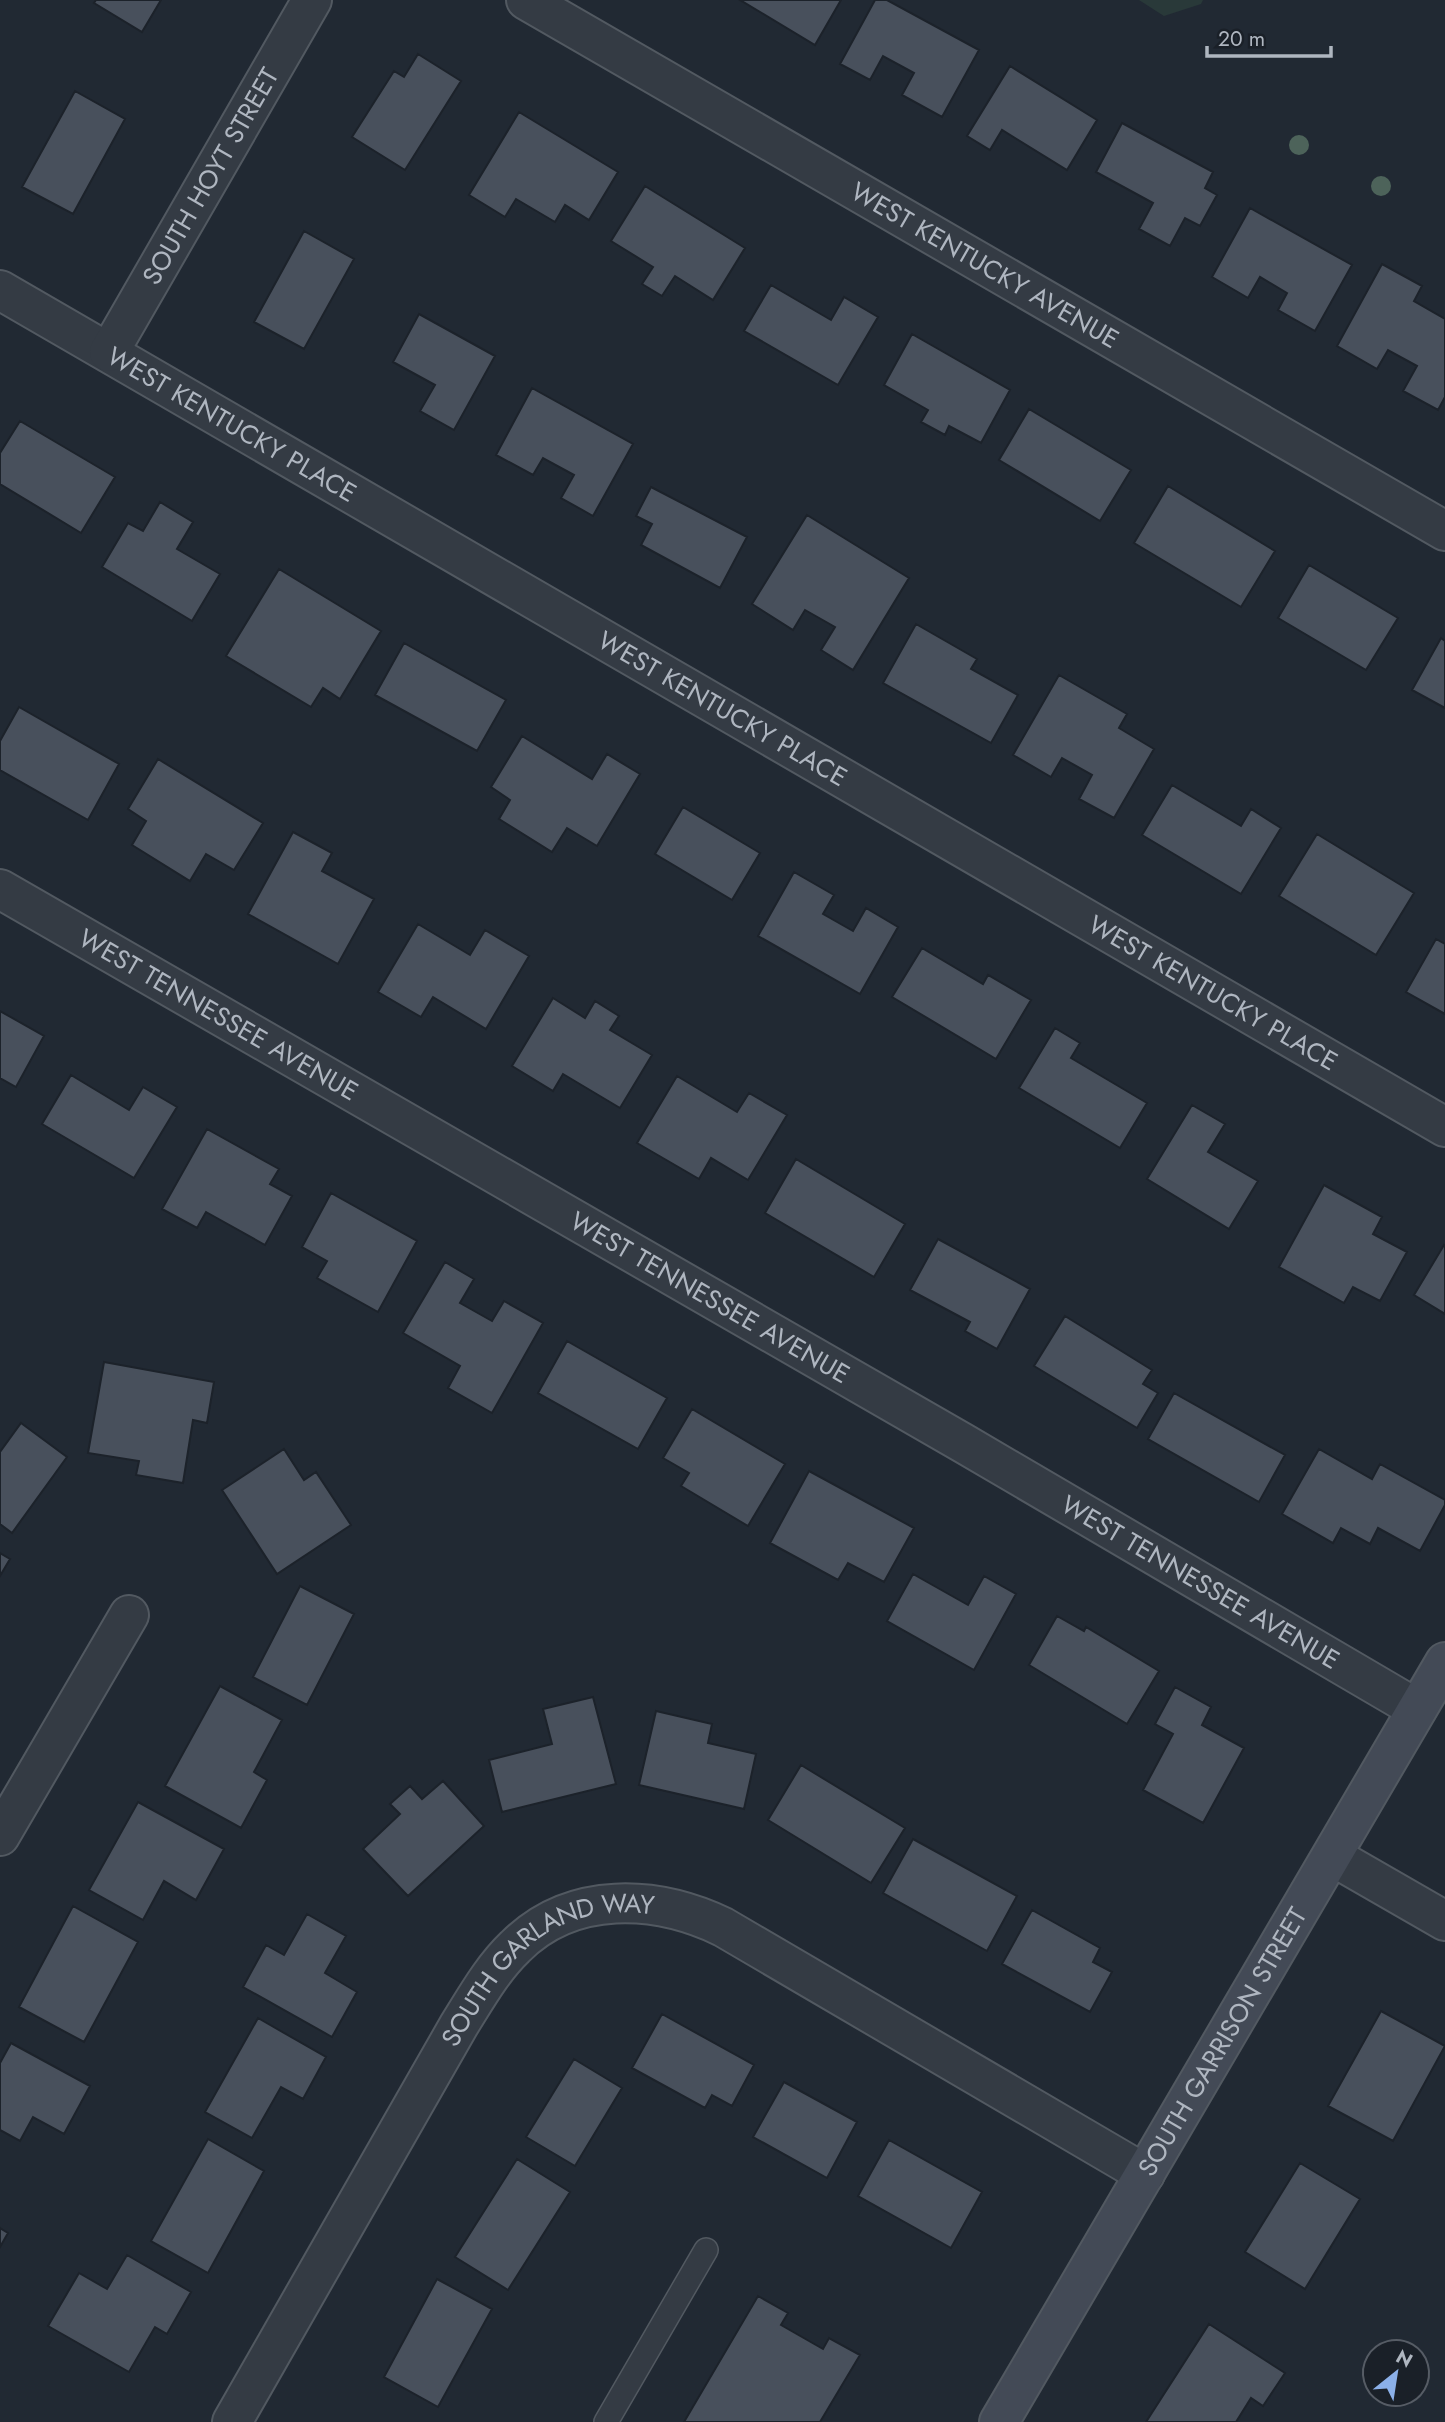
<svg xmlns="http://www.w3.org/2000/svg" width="1445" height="2422" viewBox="0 0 1445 2422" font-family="Jost,sans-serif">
	<rect width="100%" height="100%" fill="#212933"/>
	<!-- green -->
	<path fill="#293939" d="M1139 0H1203L1201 4 1164 16Z"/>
	<!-- building -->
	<path fill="#48505c" stroke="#1c222a" stroke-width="2" d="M96 0H161L142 32 94 3Z
		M740 0H841L815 45Z
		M875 0H887L979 50 942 117 902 95 914 73 883 56 870 80 840 64Z
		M418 54 461 81 405 170 352 137 394 71 404 77Z
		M1010 66 1097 120 1067 170 1002 130 990 150 967 136Z
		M75 91 125 119 73 214 22 187Z
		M519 112 618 172 589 220 565 205 555 222 516 199 505 217 469 195Z
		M1122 123 1213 172 1205 188 1217 195 1200 226 1185 218 1170 246 1139 229 1153 203 1096 172Z
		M645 186 745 248 713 300 675 276 662 296 642 284 653 267 611 241Z
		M1250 208 1352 265 1315 331 1278 310 1287 293 1260 277 1248 298 1212 277Z
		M304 231 354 259 304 349 254 322Z
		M1382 264 1422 286 1414 301 1445 319V397L1438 410 1403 391 1417 366 1388 350 1377 369 1337 346Z
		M771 285 831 320 844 297 878 317 838 385 744 331Z
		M419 314 495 356 454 430 420 411 435 385 393 362Z
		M912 334 1010 390 981 443 949 426 945 435 921 422 928 410 884 385Z
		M532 388 633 444 593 516 561 498 574 475 543 458 533 475 496 455Z
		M1029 409 1131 470 1100 521 999 460Z
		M20 421 115 477 81 533 0 484V453Z
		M1168 486 1275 551 1241 607 1134 543Z
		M651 487 747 537 720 588 641 545 652 524 636 516Z
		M160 502 193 522 177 549 220 574 192 621 102 567 128 523 143 531Z
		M807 515 909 578 853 670 821 650 835 627 805 610 793 630 752 604Z
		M1309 565 1398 618 1366 670 1278 618Z
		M279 569 381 631 340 699 323 688 311 707 226 656Z
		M916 624 977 659 971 669 1018 695 991 743 883 683Z
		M1441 638 1445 641V708L1412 690Z
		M404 643 506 700 477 751 375 695Z
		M1059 675 1127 714 1119 728 1154 749 1114 818 1079 799 1092 775 1062 758 1051 777 1013 755Z
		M19 707 119 764 88 820 0 770V741Z
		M522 736 592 779 607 754 640 774 597 846 567 828 552 852 499 819 510 800 491 787Z
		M158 759 263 823 234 870 206 854 190 881 132 845 146 821 128 809Z
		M1172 785 1241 826 1251 809 1281 828 1241 894 1142 835Z
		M683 807 760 853 732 900 655 854Z
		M293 832 332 853 322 871 374 899 338 964 248 914Z
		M1317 834 1414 893 1376 955 1279 896Z
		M794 872 834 895 823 914 853 931 866 908 898 927 860 994 758 936Z
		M418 924 470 955 485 930 529 956 486 1029 433 997 421 1017 378 992Z
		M1436 939 1445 944V1014L1406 992Z
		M922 948 983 984 988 975 1031 1000 996 1059 892 997Z
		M553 998 585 1018 595 1001 619 1016 610 1030 652 1055 620 1108 563 1074 553 1091 512 1066Z
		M0 1011 44 1036 16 1087 0 1078Z
		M1055 1028 1080 1043 1071 1058 1147 1103 1120 1148 1019 1088Z
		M71 1075 129 1110 143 1087 177 1107 134 1178 42 1124Z
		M677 1076 737 1112 749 1093 787 1115 748 1180 711 1158 699 1179 637 1143Z
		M1192 1105 1225 1124 1208 1152 1258 1181 1229 1229 1147 1179Z
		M207 1129 279 1169 270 1184 292 1196 265 1245 206 1212 197 1228 162 1209Z
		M796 1159 905 1224 874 1277 765 1213Z
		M1324 1185 1382 1217 1373 1234 1407 1252 1380 1301 1353 1287 1344 1303 1279 1267Z
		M331 1193 417 1241 378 1312 317 1278 327 1261 302 1247Z
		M938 1239 1030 1289 997 1349 965 1331 970 1322 910 1290Z
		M1444 1245 1445 1246V1314L1414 1295Z
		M445 1262 474 1279 460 1303 492 1321 504 1301 543 1323 492 1413 448 1388 460 1366 403 1333Z
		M1065 1316 1152 1370 1143 1384 1158 1393 1137 1428 1034 1366Z
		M567 1341 667 1398 638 1449 538 1393Z
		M104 1362 214 1382 207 1423 193 1420 183 1483 136 1475 139 1461 88 1453Z
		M1174 1393 1285 1455 1259 1502 1148 1439Z
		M692 1409 785 1464 748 1526 681 1486 689 1473 663 1458Z
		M21 1423 67 1457 12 1533 0 1524V1452Z
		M284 1449 304 1480 316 1472 351 1525 277 1574 222 1490Z
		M1319 1449 1372 1479 1380 1464 1445 1500V1505L1420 1551 1378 1528 1370 1544 1341 1528 1333 1543 1282 1514Z
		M809 1471 914 1528 884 1582 848 1563 838 1580 770 1543Z
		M0 1553 10 1559 0 1576Z
		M913 1574 968 1605 984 1576 1016 1594 974 1670 887 1621Z
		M300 1586 354 1614 307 1705 253 1677Z
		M1057 1616 1084 1631 1086 1627 1159 1671 1127 1724 1029 1665Z
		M220 1686 282 1720 254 1772 267 1780 241 1828 165 1786Z
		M1175 1687 1211 1707 1202 1725 1244 1748 1203 1823 1143 1790 1173 1734 1155 1724Z
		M593 1697 616 1784 502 1812 489 1760 552 1744 543 1709Z
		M656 1711 712 1724 708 1743 756 1754 744 1809 639 1785Z
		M801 1765 905 1828 871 1883 768 1820Z
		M443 1781 484 1826 408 1896 363 1849 400 1814 390 1804 410 1786 422 1799Z
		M138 1802 224 1849 196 1900 164 1881 143 1920 89 1890Z
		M913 1839 1017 1896 987 1951 883 1893Z
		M73 1906 138 1942 84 2042 19 2007Z
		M1032 1910 1100 1948 1093 1962 1112 1972 1090 2012 1002 1964Z
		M307 1914 346 1936 325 1973 357 1992 332 2037 243 1987 266 1945 284 1955Z
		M1381 2011 1445 2046 1393 2141 1328 2106Z
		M662 2014 754 2065 732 2106 712 2095 705 2108 632 2068Z
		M258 2018 326 2057 303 2099 281 2087 252 2138 205 2112Z
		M11 2043 90 2086 64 2134 33 2117 20 2141 0 2130V2063Z
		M574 2059 622 2088 575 2166 526 2137Z
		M784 2082 857 2122 827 2178 753 2137Z
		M208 2139 264 2171 208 2273 151 2241Z
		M889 2140 982 2192 951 2248 858 2196Z
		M517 2159 570 2192 508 2290 455 2257Z
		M1300 2163 1360 2199 1305 2289 1245 2252Z
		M0 2228 8 2233 0 2247Z
		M127 2255 191 2292 167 2334 155 2327 129 2372 48 2326 79 2273 107 2289Z
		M437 2279 492 2309 438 2407 384 2377Z
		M758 2296 788 2313 781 2325 823 2349 829 2338 860 2355 820 2422H684Z
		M1209 2324 1285 2373 1263 2406 1251 2398 1236 2422H1146Z"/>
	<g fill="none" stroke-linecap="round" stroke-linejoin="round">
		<defs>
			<path id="lane" d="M606 2422 706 2250"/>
			<g id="street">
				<path id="s1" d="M526 0 1445 531"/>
				<path id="s2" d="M0 290 1445 1127"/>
				<path id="s3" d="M109 352 312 0"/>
				<path id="s4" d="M0 889 963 1443 1417 1709"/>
				<path d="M0 1836 129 1615"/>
				<path d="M1332 1856 1445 1921"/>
				<path id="s5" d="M232 2422 459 2025C476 1998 492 1969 515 1947 572 1890 656 1895 723 1927L1145 2174"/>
			</g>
			<g id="secondary">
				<path id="s6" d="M999 2422 1445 1662"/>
			</g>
		</defs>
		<!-- lane casing -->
		<use href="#lane" stroke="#525961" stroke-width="26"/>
		<!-- street casing -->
		<use href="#street" stroke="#525961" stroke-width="42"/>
		<!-- secondary casing -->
		<use href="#secondary" stroke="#525961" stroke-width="42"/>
		<!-- lane -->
		<use href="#lane" stroke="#343b44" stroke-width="23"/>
		<!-- street -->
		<use href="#street" stroke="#343b44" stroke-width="38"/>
		<!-- secondary -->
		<use href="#secondary" stroke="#434a56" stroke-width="38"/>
	</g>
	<!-- trees -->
	<g fill="#4d635a">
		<circle cx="1299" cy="145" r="10"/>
		<circle cx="1381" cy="186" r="10"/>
	</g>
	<g text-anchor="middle" stroke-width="5" stroke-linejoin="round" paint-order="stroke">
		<!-- street labels -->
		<g font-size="26" fill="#afb6c0" stroke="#1a2028">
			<text dy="9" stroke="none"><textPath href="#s3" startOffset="203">SOUTH HOYT STREET</textPath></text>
			<text dy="9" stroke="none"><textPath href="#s1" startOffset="530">WEST KENTUCKY AVENUE</textPath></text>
			<text dy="9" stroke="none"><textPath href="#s2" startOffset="268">WEST KENTUCKY PLACE</textPath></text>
			<text dy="9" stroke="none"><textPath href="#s2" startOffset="835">WEST KENTUCKY PLACE</textPath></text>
			<text dy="9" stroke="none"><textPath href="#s2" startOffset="1402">WEST KENTUCKY PLACE</textPath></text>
			<text dy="9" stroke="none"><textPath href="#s4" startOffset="252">WEST TENNESSEE AVENUE</textPath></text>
			<text dy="9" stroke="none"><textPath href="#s4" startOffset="819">WEST TENNESSEE AVENUE</textPath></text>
			<text dy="9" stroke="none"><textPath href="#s4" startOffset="1386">WEST TENNESSEE AVENUE</textPath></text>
			<text dy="9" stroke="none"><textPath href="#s5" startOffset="570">SOUTH GARLAND WAY</textPath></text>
			<text dy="9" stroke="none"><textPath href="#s6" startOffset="441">SOUTH GARRISON STREET</textPath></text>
		</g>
	</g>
	<!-- north arrow -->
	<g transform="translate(1396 2373) rotate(30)"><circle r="33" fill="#1a2028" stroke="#565c65" stroke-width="2"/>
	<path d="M0-5L12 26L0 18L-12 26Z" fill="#8bb0e9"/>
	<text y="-10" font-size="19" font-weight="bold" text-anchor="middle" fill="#afb6c0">N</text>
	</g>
	<!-- scale -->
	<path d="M1207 46v10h124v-10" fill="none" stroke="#afb6c0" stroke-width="3.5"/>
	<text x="1218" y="46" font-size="21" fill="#afb6c0" stroke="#1a2028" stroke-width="5" paint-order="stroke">20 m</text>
</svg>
